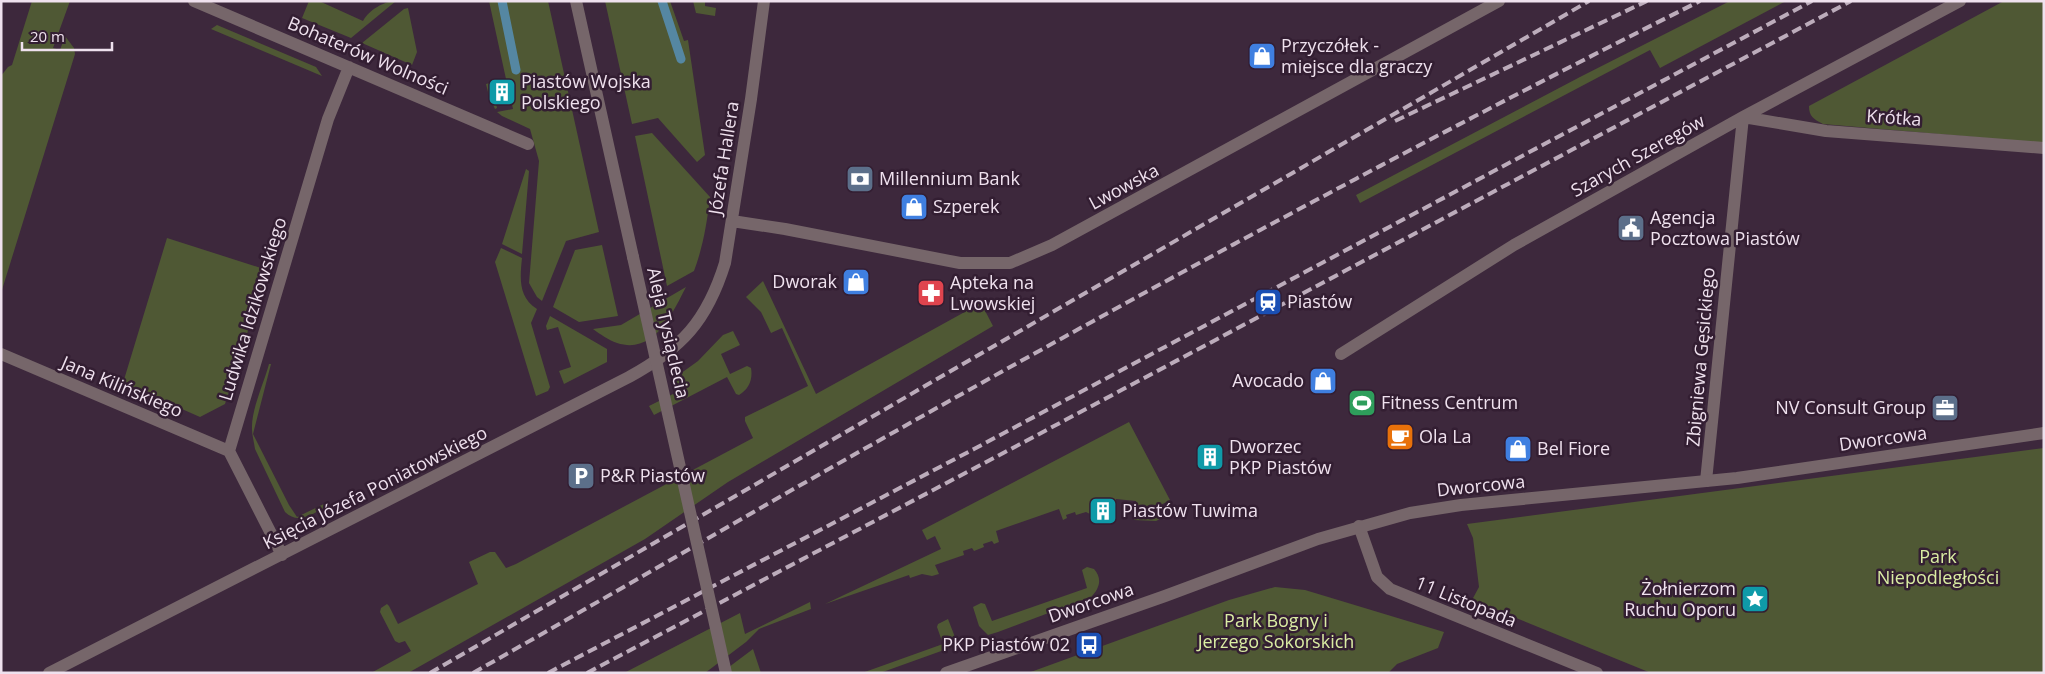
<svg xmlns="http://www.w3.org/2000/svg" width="2045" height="674" viewBox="0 0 2045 674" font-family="'Open Sans',sans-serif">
	<rect width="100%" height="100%" fill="#3d283c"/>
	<!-- green -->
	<path fill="#4f5834" d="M32 1H70L53 48 60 50 65 36 74 48 75 54 1 293V76L8 67 12 65Z
		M309 1H319L363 21C369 10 384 1 396 1L351 38 302 18Z
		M489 1H548L599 232 566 241 542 301 537 297 529 283 539 161 530 129 502 116 497 112 513 109 507 81 492 84 497 108 495 109 489 96 486 84 506 79Z
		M605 1H670L684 41 688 40 705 155 697 162 658 118 632 124Z
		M693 1H705V6L716 8 715 16 696 13Z
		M1730 1H1786L1660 68 1650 50 1360 203 1356 195 1580 77Z
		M2004 1H2044V143L1823 124C1814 119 1809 117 1809 106Z
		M408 8 417 52 412 65 362 43 404 9Z
		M217 25 316 67 322 76 211 29Z
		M652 133 710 197C707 223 703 247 694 271L667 286 635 136Z
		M526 169 529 171 522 254 502 244Z
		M167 238 267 270 225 404 200 417 123 383Z
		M602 245 618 316 579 322 553 307 575 250Z
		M501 248 522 258C520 278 518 297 537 309L531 323 550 387 548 391 536 396 495 262Z
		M763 281 816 394 981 303 993 326 728 482 645 539 408 673H371L411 651 405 641 399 643 395 641 380 612 381 608 387 604 389 606 398 624 478 584 469 562 490 552H495L506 568 516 564 753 438 745 421V417L808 386 782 328 771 333 761 312 746 297Z
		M686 287C672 314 654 355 617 343 608 340 600 334 593 329L621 325Z
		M550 316 607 349V362L564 384 559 371 571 367 558 327 547 330 546 326Z
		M733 331 740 345 721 354 730 374 747 366 751 368C753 379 749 389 739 395L736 394 727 377 654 415 649 406 679 391 673 379 698 361 723 335Z
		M269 364H271L253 434 289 505 297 517 328 502 329 505C315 512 299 526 285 512L255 449C254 442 252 435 252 429 251 410 264 383 269 364Z
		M1129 422 1170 500 1157 507 1162 518 1156 521 1134 520 1136 501 1116 499 1114 518H1110L1111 505 1096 503 1094 516 1086 512 1076 515 1075 512 1066 515 1067 518 1063 520 1059 509 996 531 999 542 994 544 992 541 983 544 984 547 974 551 972 548 963 551 964 555 935 565 939 574 932 576 922 574 910 578 909 575 825 604 941 549 935 536 927 540 922 530Z
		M2044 448V673H1651L1472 600 1479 587 1473 538 1467 524Z
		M1087 567 1094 569C1103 579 1099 589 1091 597L998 632 988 635 979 626 973 607 981 603 985 604 992 621 1087 588 1082 570Z
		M1275 587 1305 590 1444 632 1438 648 1397 664 1388 673H1028L1229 600Z
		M810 602 811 609 759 629 746 642 705 673H624L740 613 745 634Z
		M948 619 958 645 880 673H862L943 644 937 627 938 624Z
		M753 649 761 673H721Z"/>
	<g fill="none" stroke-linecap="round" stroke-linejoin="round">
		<!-- stream -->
		<path stroke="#5587a2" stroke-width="9" d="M502 1 516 70
			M662 1 681 59"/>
		<!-- minor -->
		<path stroke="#76666a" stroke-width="12" d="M194 1 528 144
			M732 221 785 229 960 263H1010L1052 245 1499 1
			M1 354 229 451
			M1341 354 1514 245 1743 117 1960 1
			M1706 481 1743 117 1826 131 2044 148
			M1359 526 1377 577 1390 589 1597 673
			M282 555 229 451 328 119 349 67
			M49 673 629 377C682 348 707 321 725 263L751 99 764 1"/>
		<!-- tertiary -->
		<path stroke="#76666a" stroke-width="12" d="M576 1 633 257
			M946 673 1165 596 1318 539 1410 513 1461 505 1737 478 2044 433"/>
		<!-- rail -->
		<path stroke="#bcacbb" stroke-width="4" stroke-dasharray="10 5" stroke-linecap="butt" d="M1395 121 1647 1
			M430 673 1589 1
			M473 673C592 606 709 537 827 470 1114 307 1405 149 1700 1
			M548 673 974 449 1812 1
			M587 673 1026 441 1851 1"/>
		<!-- tertiary-bridge -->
		<path stroke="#76666a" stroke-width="12" d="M633 257 726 673"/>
	</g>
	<!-- icons -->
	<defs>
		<symbol id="shop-square" viewBox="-11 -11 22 22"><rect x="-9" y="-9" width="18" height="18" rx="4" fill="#3f7fe0" stroke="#331e32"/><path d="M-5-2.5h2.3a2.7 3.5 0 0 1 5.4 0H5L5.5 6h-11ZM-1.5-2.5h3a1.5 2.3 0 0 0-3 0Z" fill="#fff"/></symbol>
		<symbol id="building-square" viewBox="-11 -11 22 22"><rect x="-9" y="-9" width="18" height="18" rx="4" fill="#0f9aa8" stroke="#331e32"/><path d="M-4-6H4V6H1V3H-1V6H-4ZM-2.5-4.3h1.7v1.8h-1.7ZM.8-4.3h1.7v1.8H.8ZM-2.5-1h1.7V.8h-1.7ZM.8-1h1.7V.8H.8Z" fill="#fff"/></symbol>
		<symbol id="bank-square" viewBox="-11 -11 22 22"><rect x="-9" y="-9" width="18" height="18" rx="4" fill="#5c6f8a" stroke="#331e32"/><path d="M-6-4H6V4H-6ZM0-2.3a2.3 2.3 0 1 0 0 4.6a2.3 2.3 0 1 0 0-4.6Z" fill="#fff"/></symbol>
		<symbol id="civic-square" viewBox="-11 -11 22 22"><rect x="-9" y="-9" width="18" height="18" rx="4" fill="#5c6f8a" stroke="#331e32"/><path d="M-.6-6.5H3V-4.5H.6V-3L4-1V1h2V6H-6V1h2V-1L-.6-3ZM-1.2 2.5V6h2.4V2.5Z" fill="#fff"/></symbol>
		<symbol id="pharmacy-square" viewBox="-11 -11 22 22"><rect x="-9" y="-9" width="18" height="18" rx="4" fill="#e0444e" stroke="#331e32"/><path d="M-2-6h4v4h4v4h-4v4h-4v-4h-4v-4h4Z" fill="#fff"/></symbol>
		<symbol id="station-square" viewBox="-11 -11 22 22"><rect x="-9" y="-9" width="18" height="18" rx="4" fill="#1a4fb4" stroke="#331e32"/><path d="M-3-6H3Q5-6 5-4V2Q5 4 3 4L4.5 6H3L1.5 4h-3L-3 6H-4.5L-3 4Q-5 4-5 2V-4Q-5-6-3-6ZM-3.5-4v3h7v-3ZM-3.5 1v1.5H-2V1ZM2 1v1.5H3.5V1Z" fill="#fff"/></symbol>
		<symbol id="stadium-square" viewBox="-11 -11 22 22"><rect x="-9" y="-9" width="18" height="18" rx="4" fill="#2e9e5b" stroke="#331e32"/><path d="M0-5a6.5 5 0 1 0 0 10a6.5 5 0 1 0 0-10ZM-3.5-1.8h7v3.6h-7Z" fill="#fff"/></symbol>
		<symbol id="office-square" viewBox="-11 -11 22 22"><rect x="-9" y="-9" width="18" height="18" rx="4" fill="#5c6f8a" stroke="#331e32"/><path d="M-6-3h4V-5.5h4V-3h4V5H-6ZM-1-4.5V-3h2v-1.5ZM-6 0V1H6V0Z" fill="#fff"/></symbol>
		<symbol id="cafe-square" viewBox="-11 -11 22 22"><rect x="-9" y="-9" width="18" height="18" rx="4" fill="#e8710a" stroke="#331e32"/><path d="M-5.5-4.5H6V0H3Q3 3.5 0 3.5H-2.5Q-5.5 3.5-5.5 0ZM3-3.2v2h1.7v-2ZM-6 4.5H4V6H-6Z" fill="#fff"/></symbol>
		<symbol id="parking-square" viewBox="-11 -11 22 22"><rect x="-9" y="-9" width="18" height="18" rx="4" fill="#5c6f8a" stroke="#331e32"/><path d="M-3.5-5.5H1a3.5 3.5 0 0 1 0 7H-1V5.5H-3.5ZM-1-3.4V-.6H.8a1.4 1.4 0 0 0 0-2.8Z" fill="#fff"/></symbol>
		<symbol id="sight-square" viewBox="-11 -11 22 22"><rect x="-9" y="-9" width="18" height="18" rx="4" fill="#0f9aa8" stroke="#331e32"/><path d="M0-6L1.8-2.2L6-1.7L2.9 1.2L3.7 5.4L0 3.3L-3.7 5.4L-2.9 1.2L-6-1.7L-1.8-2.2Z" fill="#fff"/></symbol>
		<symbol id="bus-square" viewBox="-11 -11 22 22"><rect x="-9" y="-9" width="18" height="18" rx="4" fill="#1a4fb4" stroke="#331e32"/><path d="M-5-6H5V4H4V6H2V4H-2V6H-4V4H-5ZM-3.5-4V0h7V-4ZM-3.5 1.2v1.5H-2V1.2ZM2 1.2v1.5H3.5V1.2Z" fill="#fff"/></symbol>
	</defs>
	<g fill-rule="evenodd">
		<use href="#shop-square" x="1246" y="40" width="32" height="32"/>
		<use href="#building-square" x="486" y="76" width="32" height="32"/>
		<use href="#bank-square" x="844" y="163" width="32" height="32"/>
		<use href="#shop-square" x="898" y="191" width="32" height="32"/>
		<use href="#civic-square" x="1615" y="212" width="32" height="32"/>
		<use href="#shop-square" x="840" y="266" width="32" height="32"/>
		<use href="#pharmacy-square" x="915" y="277" width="32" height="32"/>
		<use href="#station-square" x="1252" y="286" width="32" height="32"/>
		<use href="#shop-square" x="1307" y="365" width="32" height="32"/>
		<use href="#stadium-square" x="1346" y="387" width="32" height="32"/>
		<use href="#office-square" x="1929" y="392" width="32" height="32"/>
		<use href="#cafe-square" x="1384" y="421" width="32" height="32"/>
		<use href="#shop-square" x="1502" y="433" width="32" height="32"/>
		<use href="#building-square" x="1194" y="441" width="32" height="32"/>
		<use href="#parking-square" x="565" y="460" width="32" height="32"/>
		<use href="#building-square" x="1087" y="495" width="32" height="32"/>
		<use href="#sight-square" x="1739" y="583" width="32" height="32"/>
		<use href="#bus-square" x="1073" y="629" width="32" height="32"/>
	</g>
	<g text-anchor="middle" stroke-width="5" stroke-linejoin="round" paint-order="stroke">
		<!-- poi labels -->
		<g font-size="18" fill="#efe1ee" stroke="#331e32" text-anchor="start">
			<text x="1281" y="52">Przyczółek -<tspan x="1281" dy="21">miejsce dla graczy</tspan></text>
			<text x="521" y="88">Piastów Wojska<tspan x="521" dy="21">Polskiego</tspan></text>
			<text x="879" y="185">Millennium Bank</text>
			<text x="933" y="213">Szperek</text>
			<text x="1650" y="224">Agencja<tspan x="1650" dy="21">Pocztowa Piastów</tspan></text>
			<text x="837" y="288" text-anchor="end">Dworak</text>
			<text x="950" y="289">Apteka na<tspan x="950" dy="21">Lwowskiej</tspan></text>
			<text x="1287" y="308">Piastów</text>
			<text x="1304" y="387" text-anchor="end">Avocado</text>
			<text x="1381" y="409">Fitness Centrum</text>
			<text x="1926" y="414" text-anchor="end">NV Consult Group</text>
			<text x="1419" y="443">Ola La</text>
			<text x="1229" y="453">Dworzec<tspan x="1229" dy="21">PKP Piastów</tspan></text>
			<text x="1537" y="455">Bel Fiore</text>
			<text x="600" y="482">P&amp;R Piastów</text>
			<text x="1122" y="517">Piastów Tuwima</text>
			<text x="1736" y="595" text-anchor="end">Żołnierzom<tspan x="1736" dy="21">Ruchu Oporu</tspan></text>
			<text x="1070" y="651" text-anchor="end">PKP Piastów 02</text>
		</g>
		<!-- street labels -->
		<g font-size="18" fill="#efe1ee" stroke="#331e32">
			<text transform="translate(368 56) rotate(23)" y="6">Bohaterów Wolności</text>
			<text transform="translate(1894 118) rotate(4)" y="6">Krótka</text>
			<text transform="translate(1638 156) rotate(-29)" y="6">Szarych Szeregów</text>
			<text transform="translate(724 158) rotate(-81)" y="6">Józefa Hallera</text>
			<text transform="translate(1124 187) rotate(-28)" y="6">Lwowska</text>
			<text transform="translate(253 309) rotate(-73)" y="6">Ludwika Idzikowskiego</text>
			<text transform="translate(668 333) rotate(77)" y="6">Aleja Tysiąclecia</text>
			<text transform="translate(1701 357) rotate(-85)" y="6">Zbigniewa Gęsickiego</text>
			<text transform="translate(122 387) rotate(23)" y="6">Jana Kilińskiego</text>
			<text transform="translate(1883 439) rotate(-8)" y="6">Dworcowa</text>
			<text transform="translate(1481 486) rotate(-6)" y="6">Dworcowa</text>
			<text transform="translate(375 488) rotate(-27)" y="6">Księcia Józefa Poniatowskiego</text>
			<text transform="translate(1466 602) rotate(22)" y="6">11 Listopada</text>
			<text transform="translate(1091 603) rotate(-19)" y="6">Dworcowa</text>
		</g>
		<!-- park labels -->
		<g font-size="18" fill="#daeda3" stroke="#331e32">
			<text x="1938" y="563">Park<tspan x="1938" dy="21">Niepodległości</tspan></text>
			<text x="1276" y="627">Park Bogny i<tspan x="1276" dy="21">Jerzego Sokorskich</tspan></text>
		</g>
	</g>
	<!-- border -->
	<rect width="2045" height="674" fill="none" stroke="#efe1ee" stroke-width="5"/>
	<!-- scale -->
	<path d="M22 42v8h90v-8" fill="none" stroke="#efe1ee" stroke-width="2.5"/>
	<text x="30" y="42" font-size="15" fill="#efe1ee" stroke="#331e32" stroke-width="4" paint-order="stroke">20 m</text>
</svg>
